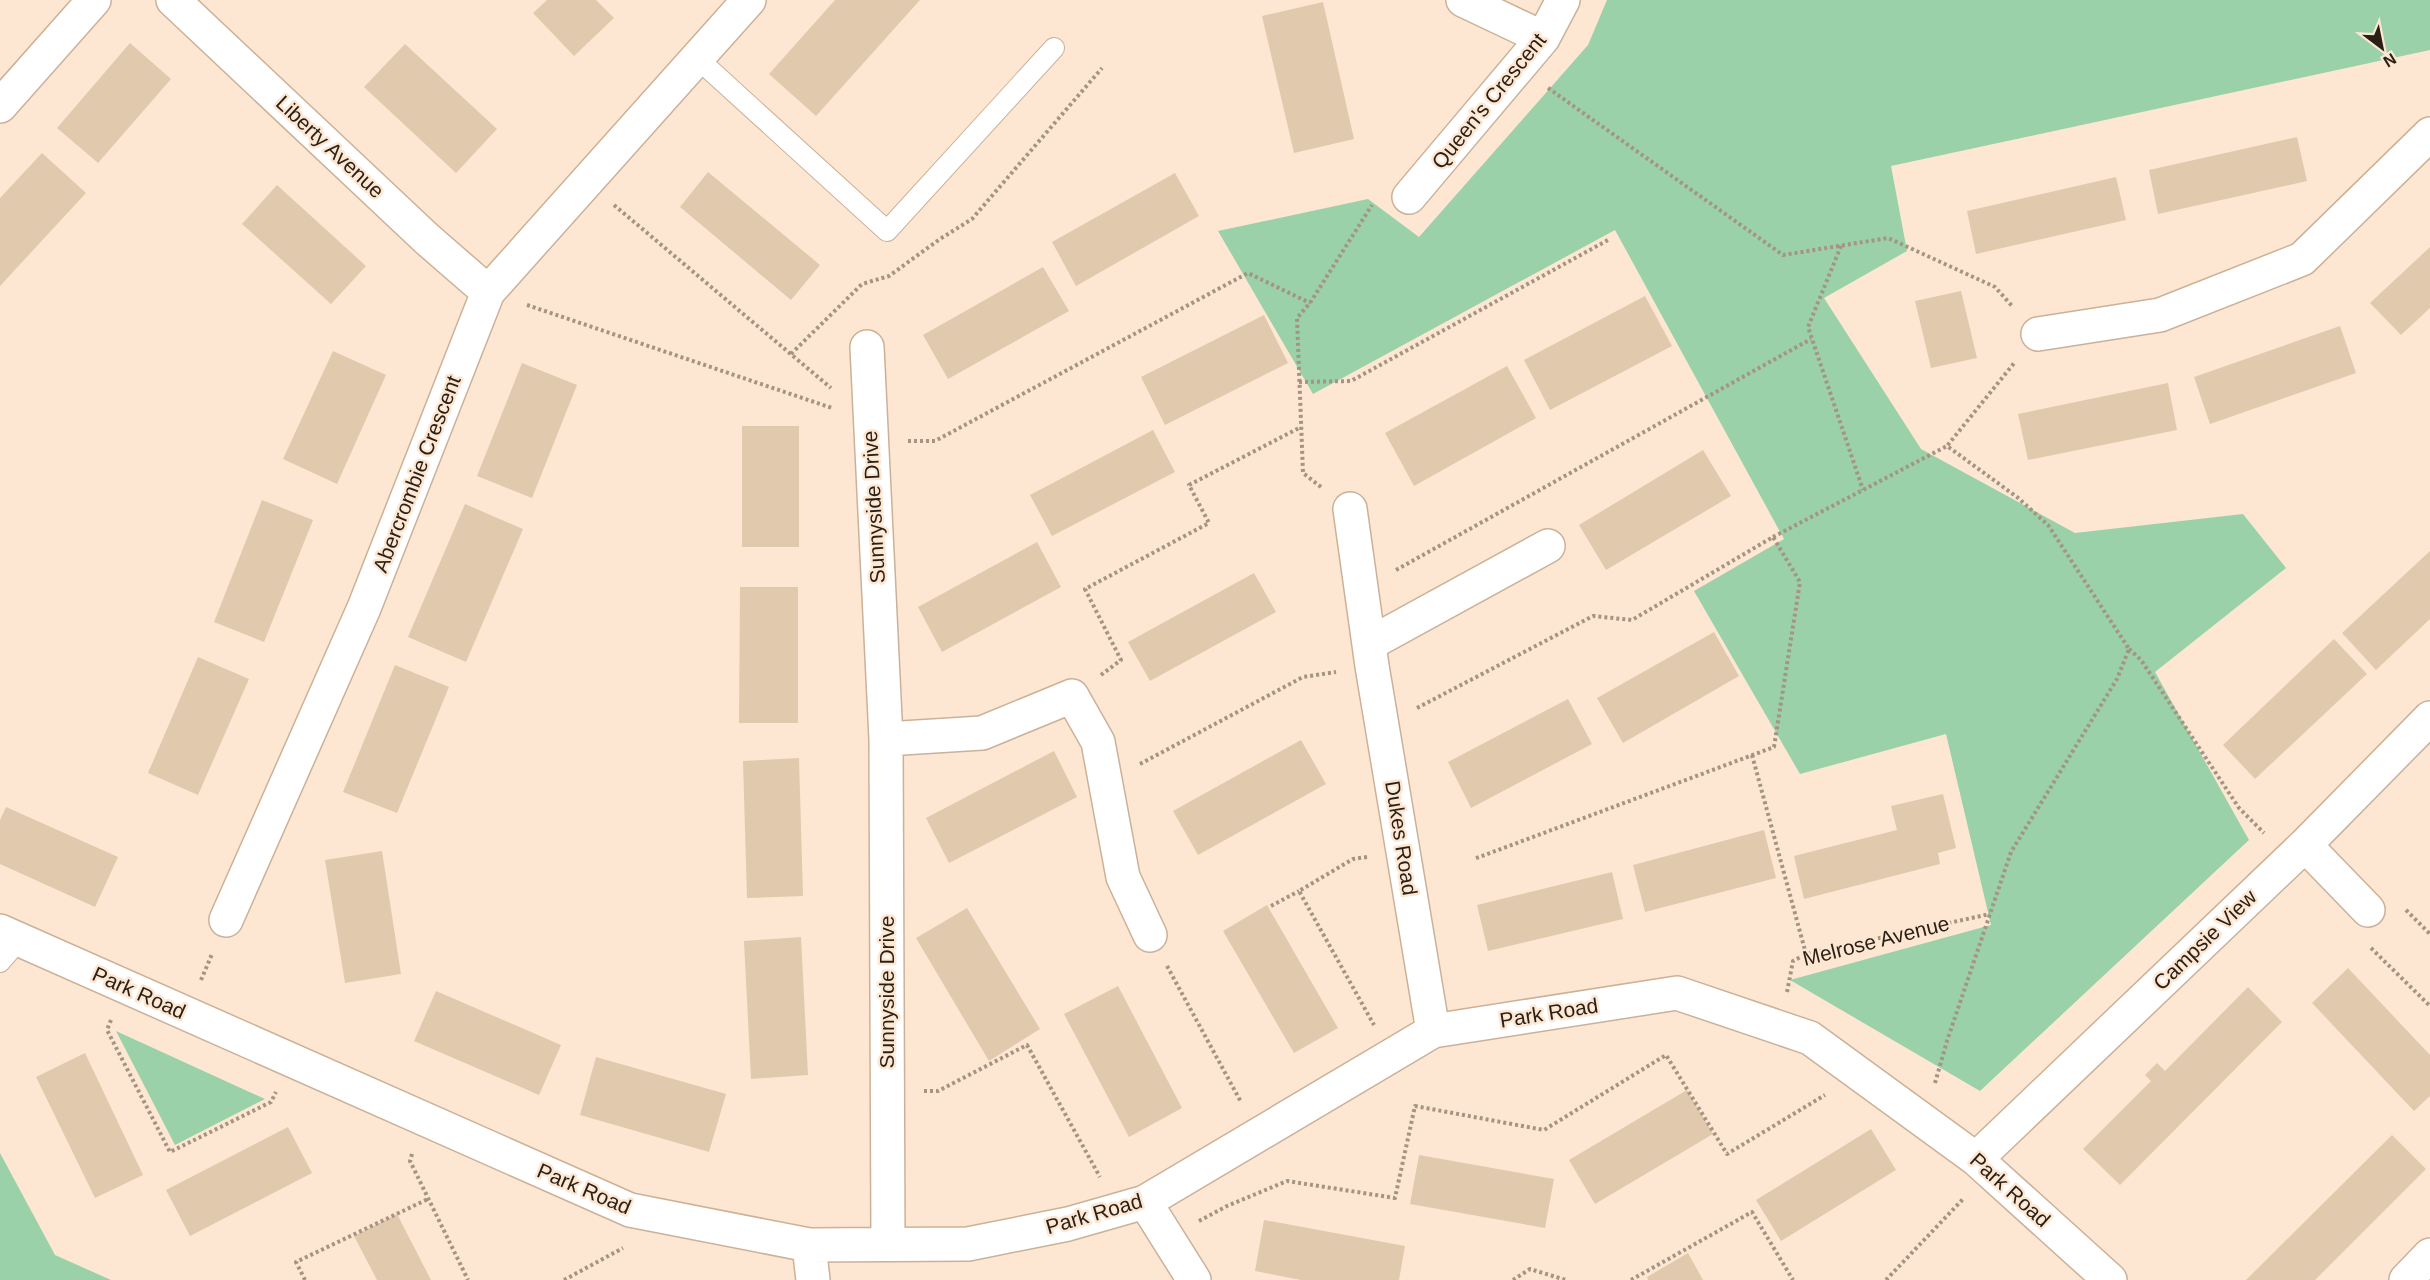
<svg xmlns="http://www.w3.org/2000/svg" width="2430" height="1280" viewBox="0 0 2430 1280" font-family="Helvetica,sans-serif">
	<rect width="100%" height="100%" fill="#fde7d2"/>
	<!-- green -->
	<path fill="#9ad1a9" d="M1607 0H2430V50L1891 166 1907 251 1824 298 1921 449 2075 533 2243 514 2286 568 2155 672 2249 840 1980 1091 1790 980 1991 925 1946 734 1800 774 1694 591 1784 539 1615 230 1313 394 1218 231 1368 199 1419 237 1588 45Z
		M116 1031 265 1099 175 1145Z
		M0 1153 55 1255 111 1280H0Z"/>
	<!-- building -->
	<path fill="#e1c9ad" d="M547 0H596L614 18 574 56 533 13Z
		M835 0H920L816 116 769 74Z
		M1323 2 1354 139 1294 153 1262 16Z
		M130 43 171 79 98 163 57 128Z
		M405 44 497 129 456 173 364 87Z
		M2297 137 2307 181 2158 214 2149 170Z
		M42 153 86 193 0 286V198Z
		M708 172 820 265 791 300 680 207Z
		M1175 173 1199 216 1076 286 1052 242Z
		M2116 177 2126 220 1976 254 1967 211Z
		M277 185 366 266 331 304 242 224Z
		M2430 247V308L2401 335 2370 303Z
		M1043 267 1069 311 948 379 923 335Z
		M1961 291 1977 358 1931 368 1915 301Z
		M1645 296 1672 346 1550 410 1524 360Z
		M1264 315 1288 363 1165 425 1141 377Z
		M2340 326 2356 373 2210 424 2194 377Z
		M333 351 386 375 337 484 283 459Z
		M522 363 577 385 532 498 477 476Z
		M1507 366 1536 418 1414 486 1385 433Z
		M2168 383 2177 430 2028 460 2018 414Z
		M742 426H799V547H742Z
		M1153 430 1175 472 1052 536 1030 495Z
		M1703 450 1731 496 1606 570 1579 525Z
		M262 500 313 520 264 642 214 622Z
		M465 504 523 529 466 662 408 637Z
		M1037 542 1061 587 942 652 918 607Z
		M2430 551V619L2376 670 2342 633Z
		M1254 573 1276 612 1150 681 1128 642Z
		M740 587H798V723H739Z
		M1714 632 1739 676 1623 743 1597 698Z
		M2334 639 2367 674 2255 779 2223 745Z
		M198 657 249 679 198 795 148 773Z
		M395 665 449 687 397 813 343 792Z
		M1568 699 1592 744 1471 808 1448 762Z
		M1301 740 1326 784 1198 855 1173 811Z
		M1054 751 1077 797 949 863 926 818Z
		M799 758 803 896 747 898 743 761Z
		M1943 794 1956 848 1938 853 1940 864 1804 899 1794 856 1897 830 1891 806Z
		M6 807 118 857 95 907 0 864V820Z
		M1764 830 1776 878 1645 912 1633 865Z
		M382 851 401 974 345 983 325 860Z
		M1612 872 1623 919 1488 951 1477 905Z
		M1267 905 1338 1028 1294 1053 1223 931Z
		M967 908 1040 1029 989 1061 916 938Z
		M801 937 808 1075 751 1079 744 941Z
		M2348 968 2430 1055V1096L2414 1111 2312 1003Z
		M1118 986 1182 1108 1129 1137 1064 1014Z
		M2248 987 2282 1022 2120 1185 2083 1149 2151 1081 2145 1075 2157 1063 2165 1071Z
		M436 991 561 1045 539 1095 414 1041Z
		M85 1053 143 1175 95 1198 36 1077Z
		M596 1057 726 1094 709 1152 580 1115Z
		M1687 1090 1713 1134 1595 1204 1569 1160Z
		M288 1127 312 1173 190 1236 166 1190Z
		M1871 1129 1896 1170 1781 1241 1756 1200Z
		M2392 1135 2426 1169 2315 1280H2246Z
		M1419 1155 1554 1179 1545 1228 1410 1204Z
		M397 1214 431 1280H377L354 1236Z
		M1264 1220 1405 1246 1399 1280H1301L1255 1271Z
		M1688 1253 1703 1280H1648L1647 1277Z"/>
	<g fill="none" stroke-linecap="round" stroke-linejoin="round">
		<defs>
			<path id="service" d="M697 58 887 231 1054 48
				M0 962 19 940"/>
			<path id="minor" d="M173 0 427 239 488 292
				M1463 0 1543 38
				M0 106 94 0
				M1409 197 1543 38 1563 0
				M2038 334 2160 315 2302 259 2430 134
				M867 347 886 739 888 1244
				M1350 509 1372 666 1433 1031
				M1369 644 1548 546
				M886 739 982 733 1072 696 1098 742 1123 877 1150 935
				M2305 845 2368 910
				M226 920 364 608 488 292 749 0
				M0 931 630 1210 809 1245 968 1244 1068 1224 1145 1202 1433 1031 1677 993 1810 1038 1976 1159 2110 1280
				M1976 1159 2305 845 2430 718
				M1145 1202 1194 1280
				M809 1245 813 1280
				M2406 1280 2430 1255"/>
		</defs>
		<!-- service casing -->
		<use href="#service" stroke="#cbb198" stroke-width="22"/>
		<!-- minor casing -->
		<use href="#minor" stroke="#cbb198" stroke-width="36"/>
		<!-- path -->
		<path stroke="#a59483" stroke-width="4" stroke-dasharray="3 3" stroke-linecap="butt" d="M1548 88 1783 255 1888 238 1995 287 2013 307
			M614 205 831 388
			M1841 246 1808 327 1863 490
			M527 305 832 408
			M791 354 862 284 889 276 940 239 972 219 1102 68
			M1299 382 1351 381 1608 240
			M908 441H935L1248 273 1310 303
			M1321 487 1303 473 1297 318 1310 303 1372 205
			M1773 537 1947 446
			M1396 570 1811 339
			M2129 649 2141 660 2239 808 2264 833
			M1101 675 1121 660 1085 589 1209 523 1189 485 1301 427
			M1417 708 1593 616 1632 620 1773 537 1800 582 1774 747 1474 859
			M1752 755 1806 954
			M1140 764 1303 677 1336 672
			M1367 857 1353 859 1299 891 1374 1025
			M1271 906 1299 891
			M2406 910 2430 934
			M2371 948 2430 1006
			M1167 966 1241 1102
			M201 980 212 954
			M1787 992 1793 961 1806 954 1990 914
			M111 1020 107 1030 170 1152 271 1102 276 1092
			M1935 1083 1947 1041 2011 852 2117 679 2129 649 2048 525 2017 497 1947 446 2015 362
			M924 1091H938L1027 1045 1100 1177
			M412 1154 410 1161 468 1280
			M1199 1221 1227 1206 1287 1181 1395 1198 1415 1106 1544 1130 1666 1055 1727 1154 1825 1095
			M305 1280 296 1262 428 1199
			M564 1280 623 1248
			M1513 1280 1530 1269 1566 1280
			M1631 1280 1752 1212 1793 1280
			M1886 1280 1964 1198"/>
		<!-- service -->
		<use href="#service" stroke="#fff" stroke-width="20"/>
		<!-- minor -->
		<use href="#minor" stroke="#fff" stroke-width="33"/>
	</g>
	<g text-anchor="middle" stroke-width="5" stroke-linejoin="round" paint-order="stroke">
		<!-- street labels -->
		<g font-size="21" fill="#291f15" stroke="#fde7d2">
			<text transform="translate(1489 101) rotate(-51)" y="7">Queen's Crescent</text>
			<text transform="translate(330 147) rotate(43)" y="7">Liberty Avenue</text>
			<text transform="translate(417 474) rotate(-69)" y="7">Abercrombie Crescent</text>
			<text transform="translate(874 507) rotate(-93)" y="7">Sunnyside Drive</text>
			<text transform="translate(1401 838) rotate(81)" y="7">Dukes Road</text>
			<text transform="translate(2205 940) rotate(-44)" y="7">Campsie View</text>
			<text transform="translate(1876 941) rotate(-14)" y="7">Melrose Avenue</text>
			<text transform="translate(887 992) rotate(-90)" y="7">Sunnyside Drive</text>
			<text transform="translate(139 993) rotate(24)" y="7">Park Road</text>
			<text transform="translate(1549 1013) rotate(-9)" y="7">Park Road</text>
			<text transform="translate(584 1189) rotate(23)" y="7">Park Road</text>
			<text transform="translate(2010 1190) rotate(42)" y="7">Park Road</text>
			<text transform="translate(1094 1214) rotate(-16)" y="7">Park Road</text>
		</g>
	</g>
	<!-- north arrow -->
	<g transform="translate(2382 48) rotate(148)" stroke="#fde7d2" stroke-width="4.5" paint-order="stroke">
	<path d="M0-4.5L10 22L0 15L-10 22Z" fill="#291f15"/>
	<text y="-9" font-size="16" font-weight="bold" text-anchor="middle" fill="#291f15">N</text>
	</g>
</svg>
